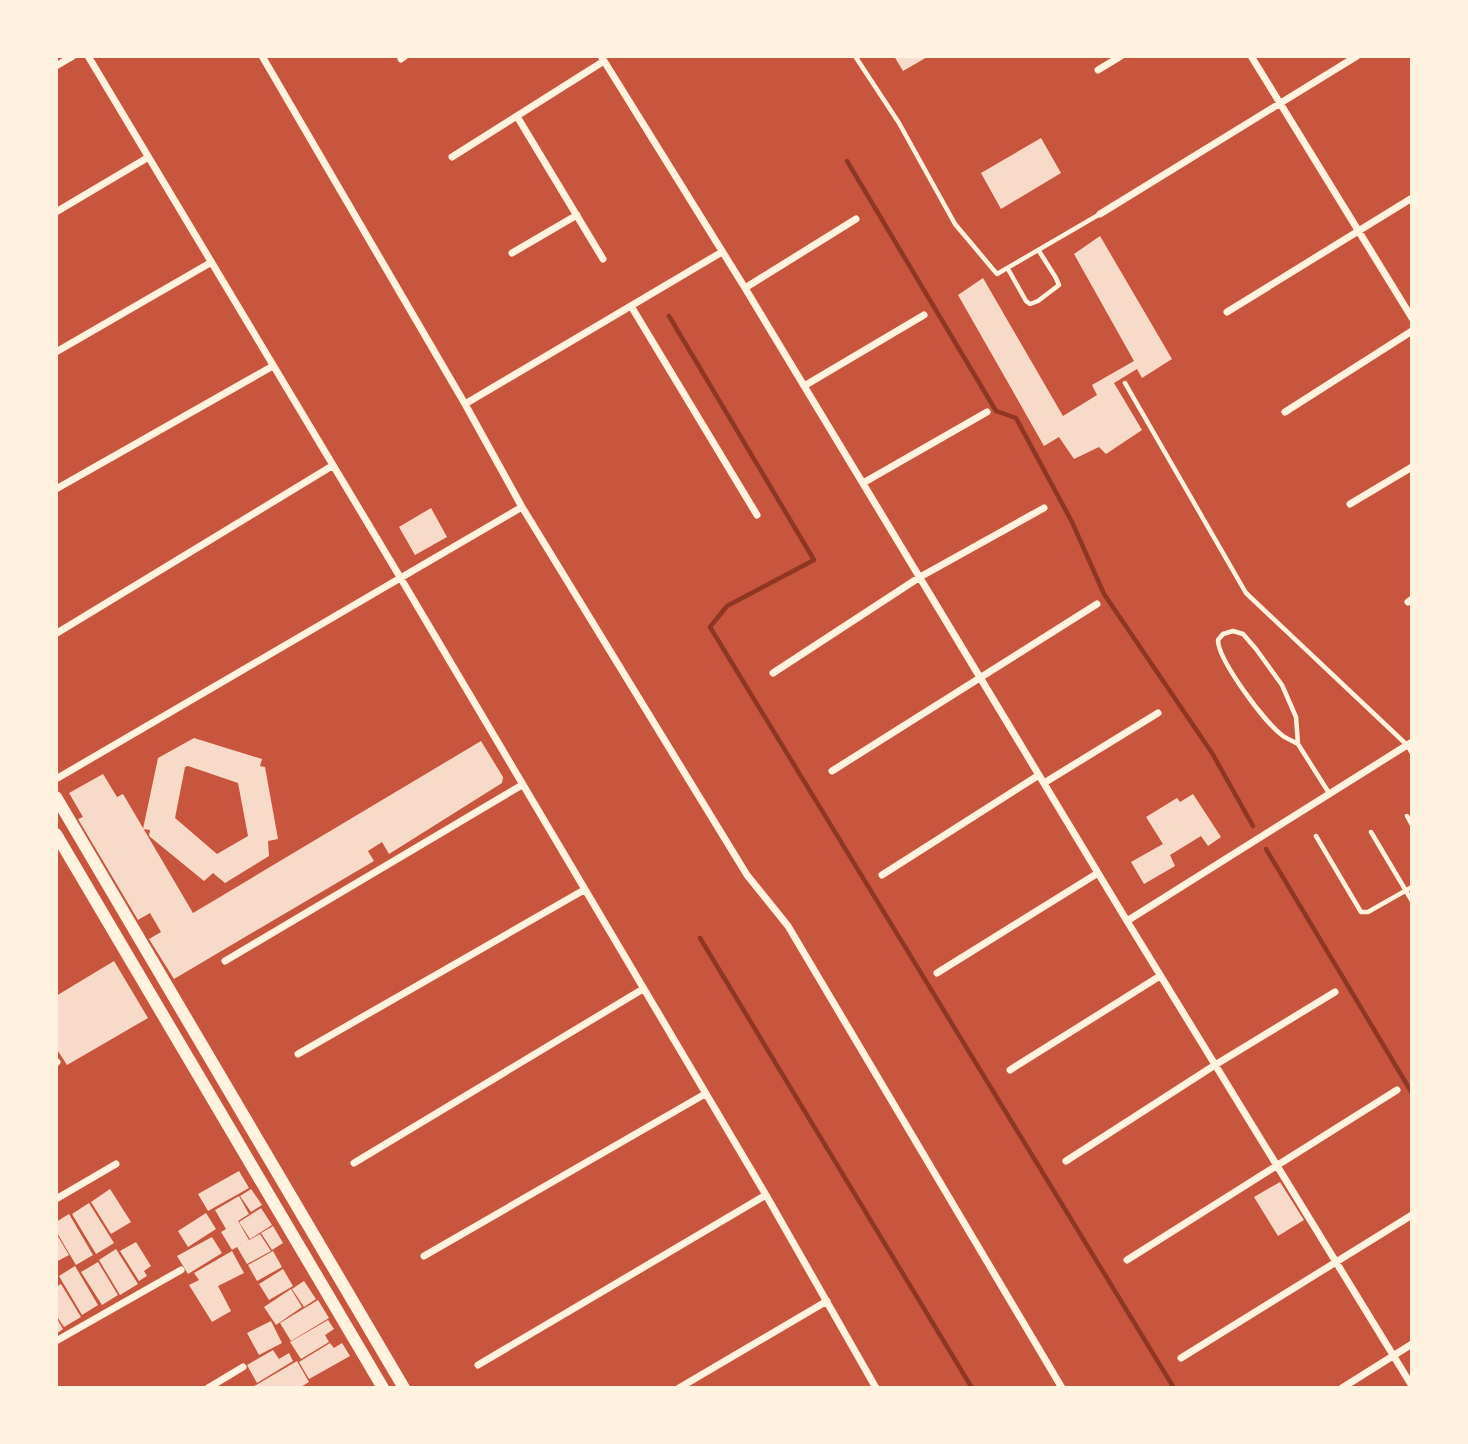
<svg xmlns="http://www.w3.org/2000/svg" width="1468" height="1444" viewBox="0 0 1468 1444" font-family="Lato,sans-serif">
	<rect width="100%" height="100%" fill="#c8553d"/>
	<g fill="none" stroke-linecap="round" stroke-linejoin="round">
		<!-- stream -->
		<path stroke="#8f3625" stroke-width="4.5" d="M847 161 996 411 1016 418 1072 522 1104 594 1212 753 1253 826
			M669 316 814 560 727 606 710 627 1174 1388
			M1266 849 1412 1093
			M700 938 972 1388"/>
	</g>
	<!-- building -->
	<path fill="#f7dbc8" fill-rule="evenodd" d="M894 56H929L903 71Z
		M1041 138 1061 173 1001 209 981 173Z
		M1100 236 1172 359 1142 378 1137 369 1114 383 1142 430 1106 454 1099 447 1074 459 1059 437 1044 446 958 295 983 278 1063 416 1097 395 1092 385 1134 361 1074 254Z
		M431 508 447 537 415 555 399 527Z
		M194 738 262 759 260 766 265 767 278 839 268 841 269 856 225 883 213 873 204 881 149 836 150 830 143 829 158 758ZM188 766 238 783 248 836 217 854 175 818 185 767Z
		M481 741 503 777 502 783 389 854 382 842 368 851 374 861 174 979 149 939 161 932 150 913 138 920 78 819 83 817 69 793 103 774 117 797 123 794 193 913Z
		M1193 794 1221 837 1208 846 1201 836 1170 855 1175 866 1144 884 1131 862 1163 844 1146 817 1177 798 1180 802Z
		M114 961 148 1018 67 1065 56 1048V996Z
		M239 1171 249 1188 208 1211 198 1194Z
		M1280 1182 1304 1220 1278 1236 1254 1197Z
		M110 1189 131 1222 111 1234 91 1202Z
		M251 1189 262 1205 251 1212 240 1196Z
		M239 1196 249 1214 238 1221 249 1240 240 1245 260 1234 271 1251 247 1264 237 1247 232 1250 221 1232 226 1229 215 1210Z
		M89 1203 114 1243 96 1254 72 1214Z
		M261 1208 272 1225 250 1239 239 1222Z
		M206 1213 216 1229 188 1247 178 1231Z
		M69 1214 93 1255 76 1265 56 1231V1222Z
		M273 1226 283 1243 272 1250 261 1233Z
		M56 1233 69 1255 56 1262Z
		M212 1237 222 1253 188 1274 177 1256Z
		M136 1242 151 1266 144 1271 147 1276 139 1281 120 1251Z
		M116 1249 138 1284 120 1295 99 1260Z
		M232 1251 244 1273 218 1286 231 1311 212 1322 189 1285 199 1280 194 1273Z
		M273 1251 282 1267 257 1281 248 1265Z
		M98 1262 118 1295 102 1305 81 1272Z
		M75 1266 98 1305 82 1315 59 1276Z
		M283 1269 293 1286 269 1300 259 1284Z
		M304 1281 316 1299 304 1307 292 1289Z
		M61 1284 81 1317 64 1327 56 1315V1287Z
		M291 1289 302 1307 276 1325 264 1307Z
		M318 1300 329 1318 291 1341 280 1323Z
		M56 1317 63 1329 56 1334Z
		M328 1320 334 1329 325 1335 329 1342 301 1359 290 1342Z
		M271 1321 282 1343 259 1355 247 1333Z
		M330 1343 334 1348 342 1343 350 1356 309 1379 299 1362Z
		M273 1350 279 1359 289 1353 293 1361 257 1383 247 1365Z
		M297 1361 309 1382 299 1388H251Z"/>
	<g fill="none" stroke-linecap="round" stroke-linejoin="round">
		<!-- service -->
		<path stroke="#fff3e0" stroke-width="4.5" d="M855 56 899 123 955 224 997 274 1100 214
			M1008 269 1026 301 1030 304 1038 301 1059 285 1056 278 1039 251
			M1125 383 1246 593 1407 745 1412 753
			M1298 744C1293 741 1287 739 1283 736 1265 723 1218 660 1218 640L1223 634 1233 631 1243 634 1256 649 1282 685 1296 717 1298 744 1329 793
			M1407 816 1412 825
			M1371 832 1412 901
			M1316 836 1361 912H1368L1412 887"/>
		<!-- minor -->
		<path stroke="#fff3e0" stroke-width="7" d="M88 56 400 577 766 1195 876 1388
			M262 56 465 404 522 507 747 875 788 926 1062 1388
			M601 56 745 288 1127 921 1412 1386
			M1251 56 1412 318
			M401 59 405 56
			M56 66 73 56
			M1098 70 1121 56
			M518 118 603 259
			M452 157 604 61
			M56 212 147 158
			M1100 214 1357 56
			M512 253 577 215
			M745 288 856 219
			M631 306 757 515
			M1227 312 1412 198
			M56 352 210 263
			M804 386 924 315
			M465 404 722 252
			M1285 412 1412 331
			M863 483 987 412
			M56 489 273 366
			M1350 504 1412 467
			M1408 602 1412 599
			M57 633 332 466
			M773 673 920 577 1044 508
			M832 771 1097 604
			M56 779 522 507
			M1044 783 1158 713
			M882 875 1039 775
			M1127 921 1412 742
			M225 961 522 785
			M937 973 1098 873
			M298 1054 584 890
			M56 1063 57 1062
			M1010 1070 1160 976
			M1066 1161 1215 1065 1335 992
			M354 1163 643 989
			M56 1199 116 1164
			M424 1256 705 1094
			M1127 1260 1397 1090
			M56 1341 181 1270
			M1181 1358 1412 1215
			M478 1365 766 1195
			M208 1388 243 1367
			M679 1388 827 1301
			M1342 1388 1412 1344"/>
		<!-- tertiary -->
		<path stroke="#fff3e0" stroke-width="12" d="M56 797 404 1388
			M56 834 383 1388"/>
	</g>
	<!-- border -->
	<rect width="1468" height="1444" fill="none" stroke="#fff3e0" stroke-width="116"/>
</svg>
